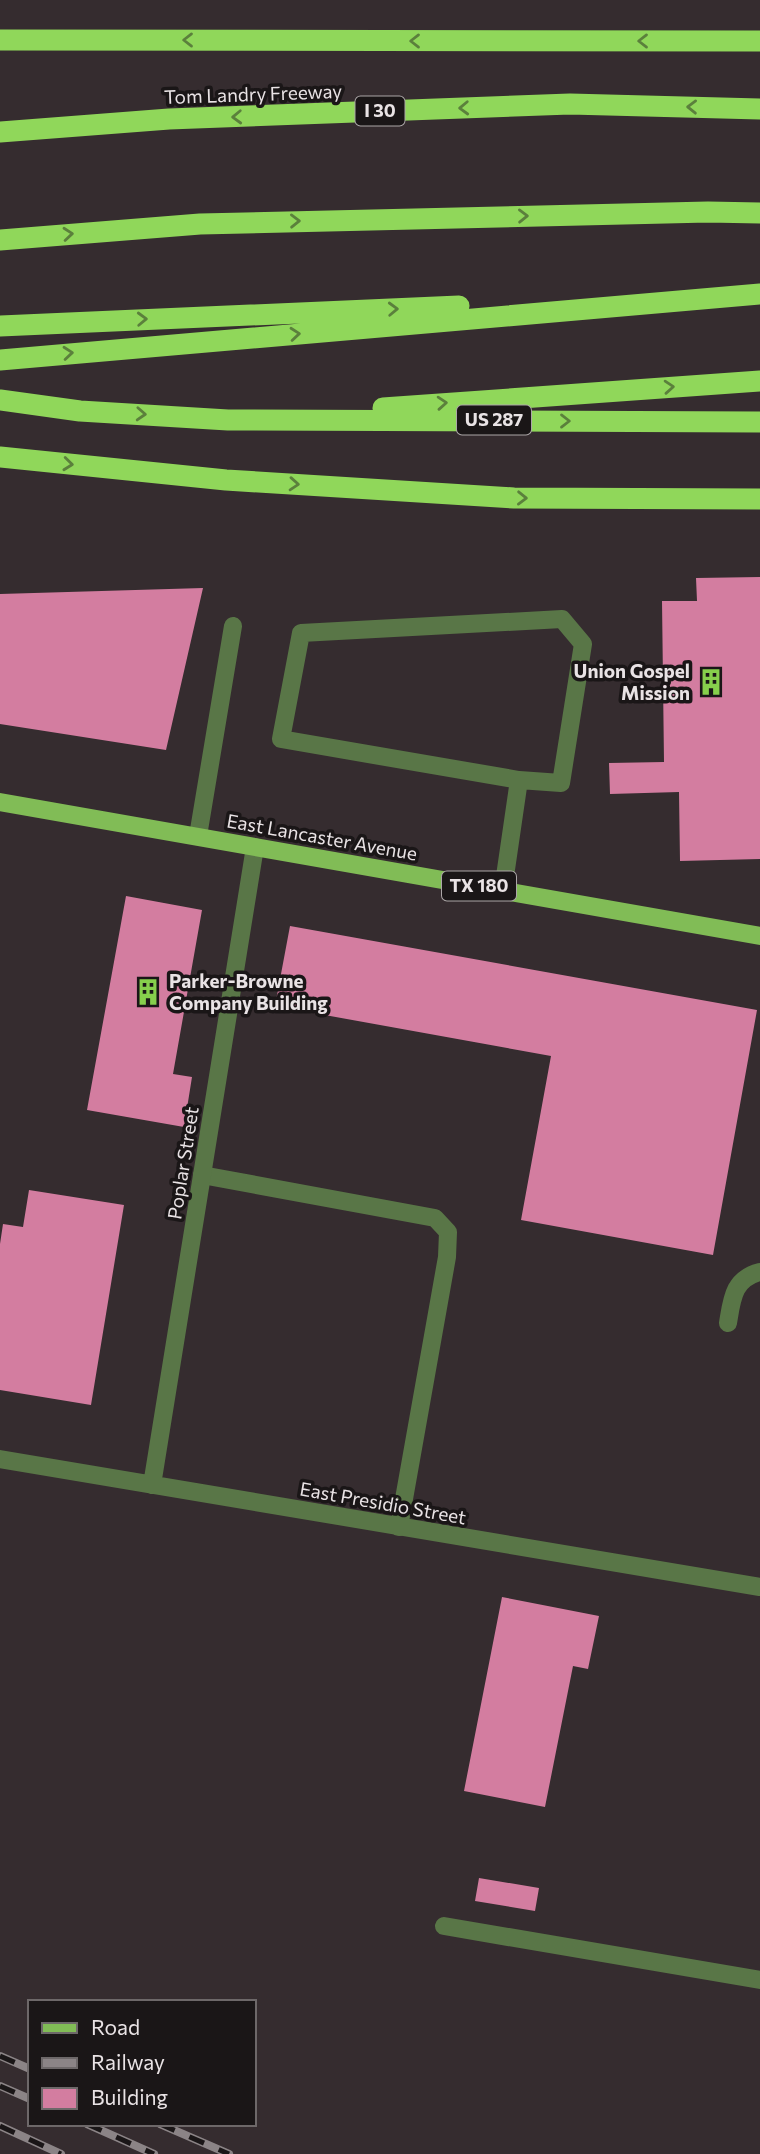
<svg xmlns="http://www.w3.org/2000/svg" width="760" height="2154" viewBox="0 0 760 2154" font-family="Commissioner,sans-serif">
	<rect width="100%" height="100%" fill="#352c2f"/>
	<!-- building -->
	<path fill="#d37da0" d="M760 577V859L680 861 679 792 610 794 609 763 664 762 662 601H697L696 578Z
		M203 588 166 750 0 724V594Z
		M126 896 202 910 173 1074 192 1077 184 1127 87 1110Z
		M290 926 757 1010 713 1255 521 1220 551 1056 275 1006Z
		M29 1190 124 1205 91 1405 0 1390V1244L3 1224 23 1227Z
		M502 1597 599 1616 588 1669 573 1666 545 1807 464 1791Z
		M479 1878 539 1888 535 1911 475 1901Z"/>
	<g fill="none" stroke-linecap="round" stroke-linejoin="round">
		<!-- lane -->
		<path stroke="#597647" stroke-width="18" d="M198 836 233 626
			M503 890 519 780 281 739 301 633 562 619 583 644 561 783 519 780
			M202 1175 435 1218 448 1232 447 1257 399 1527
			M728 1323C732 1299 733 1279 760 1272
			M444 1926 760 1980"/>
		<!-- street -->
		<path stroke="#597647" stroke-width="18" d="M0 1459 760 1587
			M152 1485 255 847"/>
		<!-- primary -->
		<path stroke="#81bc56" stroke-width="18" d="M0 802 760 936"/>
		<!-- highway -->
		<path stroke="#90d75a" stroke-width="21" d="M0 40 760 41
			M0 132 169 119 570 104 760 109
			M0 240 200 224 708 212 760 213
			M0 326 459 306
			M0 360 760 294
			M0 400 80 411 228 420 760 422
			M383 408 760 381
			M0 457 226 480 514 498 760 499"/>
		<defs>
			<path id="rail" d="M0 2056 30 2069
				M0 2086 30 2099
				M87 2124 154 2154
				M160 2124 229 2154
				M0 2126 61 2154"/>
		</defs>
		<!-- rail casing -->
		<use href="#rail" stroke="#8b8486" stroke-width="8"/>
		<!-- rail -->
		<use href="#rail" stroke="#1a1617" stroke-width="5" stroke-dasharray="16" stroke-linecap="butt"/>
	</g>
	<!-- one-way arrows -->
	<defs><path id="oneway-chevron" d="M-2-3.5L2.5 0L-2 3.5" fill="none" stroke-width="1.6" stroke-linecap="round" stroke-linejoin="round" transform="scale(1.75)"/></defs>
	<g stroke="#5b803c">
		<use href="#oneway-chevron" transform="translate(188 40) rotate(-180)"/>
		<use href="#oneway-chevron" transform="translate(415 41) rotate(-180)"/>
		<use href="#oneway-chevron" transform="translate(643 41) rotate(-180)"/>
		<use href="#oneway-chevron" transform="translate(692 107) rotate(-179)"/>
		<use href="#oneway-chevron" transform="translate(464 108) rotate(178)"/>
		<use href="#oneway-chevron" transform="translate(237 117) rotate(178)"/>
		<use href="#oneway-chevron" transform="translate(523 216) rotate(-1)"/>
		<use href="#oneway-chevron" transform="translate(295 221) rotate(-1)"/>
		<use href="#oneway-chevron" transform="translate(68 234) rotate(-5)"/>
		<use href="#oneway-chevron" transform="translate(393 309) rotate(-2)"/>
		<use href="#oneway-chevron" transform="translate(142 319) rotate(-2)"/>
		<use href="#oneway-chevron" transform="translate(295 334) rotate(-5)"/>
		<use href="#oneway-chevron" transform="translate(68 353) rotate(-5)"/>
		<use href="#oneway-chevron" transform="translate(669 387) rotate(-4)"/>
		<use href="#oneway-chevron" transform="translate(442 403) rotate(-4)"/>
		<use href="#oneway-chevron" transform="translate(141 414) rotate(3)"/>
		<use href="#oneway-chevron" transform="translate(565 421)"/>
		<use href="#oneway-chevron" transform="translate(68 464) rotate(6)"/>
		<use href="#oneway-chevron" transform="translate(294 484) rotate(4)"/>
		<use href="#oneway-chevron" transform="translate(522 498) rotate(1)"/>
	</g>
	<!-- icons -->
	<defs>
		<symbol id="building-bare" viewBox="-9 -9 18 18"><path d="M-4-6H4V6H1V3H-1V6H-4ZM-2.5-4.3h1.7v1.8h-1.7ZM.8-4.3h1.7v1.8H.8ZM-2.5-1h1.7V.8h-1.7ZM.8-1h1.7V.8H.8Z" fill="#86cf4c" stroke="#1a1617" stroke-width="2.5" paint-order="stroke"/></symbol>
	</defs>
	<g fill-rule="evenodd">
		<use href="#building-bare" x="692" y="663" width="38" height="38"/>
		<use href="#building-bare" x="129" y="973" width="38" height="38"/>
	</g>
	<g text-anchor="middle" stroke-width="7" stroke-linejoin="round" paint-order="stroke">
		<!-- shield labels -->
		<g fill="#1a1617" stroke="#aba6a7" stroke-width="2">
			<rect x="355.5" y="96.5" width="49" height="29" rx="5"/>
			<rect x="457" y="405.5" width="74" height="29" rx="5"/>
			<rect x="442" y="871.5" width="74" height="29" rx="5"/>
		</g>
		<g font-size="18" font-weight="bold" fill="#e9e3e5">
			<text x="380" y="117">I 30</text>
			<text x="494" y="426">US 287</text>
			<text x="479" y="892">TX 180</text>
		</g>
		<!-- street labels -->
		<g font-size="19" fill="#e9e3e5" stroke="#1a1617">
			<text transform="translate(253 94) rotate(-2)" y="7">Tom Landry Freeway</text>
			<text transform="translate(322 837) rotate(10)" y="7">East Lancaster Avenue</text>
			<text transform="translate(183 1163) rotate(-81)" y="7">Poplar Street</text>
			<text transform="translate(383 1503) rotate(10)" y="7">East Presidio Street</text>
		</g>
		<!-- poi labels -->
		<g font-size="19" font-weight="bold" fill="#e9e3e5" stroke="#1a1617" text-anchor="end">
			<text x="690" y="678">Union Gospel<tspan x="690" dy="22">Mission</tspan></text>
			<text x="169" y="988" text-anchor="start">Parker-Browne<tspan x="169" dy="22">Company Building</tspan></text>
		</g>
	</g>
	<!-- legend -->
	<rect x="28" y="2000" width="228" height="126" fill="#1a1617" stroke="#6d6869" stroke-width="2"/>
	<rect x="42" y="2023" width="35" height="10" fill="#81bc56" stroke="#6d6869" stroke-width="2"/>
	<text x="91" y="2035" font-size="21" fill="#e9e3e5">Road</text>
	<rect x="42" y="2058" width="35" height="10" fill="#8b8486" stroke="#6d6869" stroke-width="2"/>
	<text x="91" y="2070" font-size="21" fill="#e9e3e5">Railway</text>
	<rect x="42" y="2088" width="35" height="21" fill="#d37da0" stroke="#6d6869" stroke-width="2"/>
	<text x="91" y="2105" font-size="21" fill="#e9e3e5">Building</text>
</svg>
